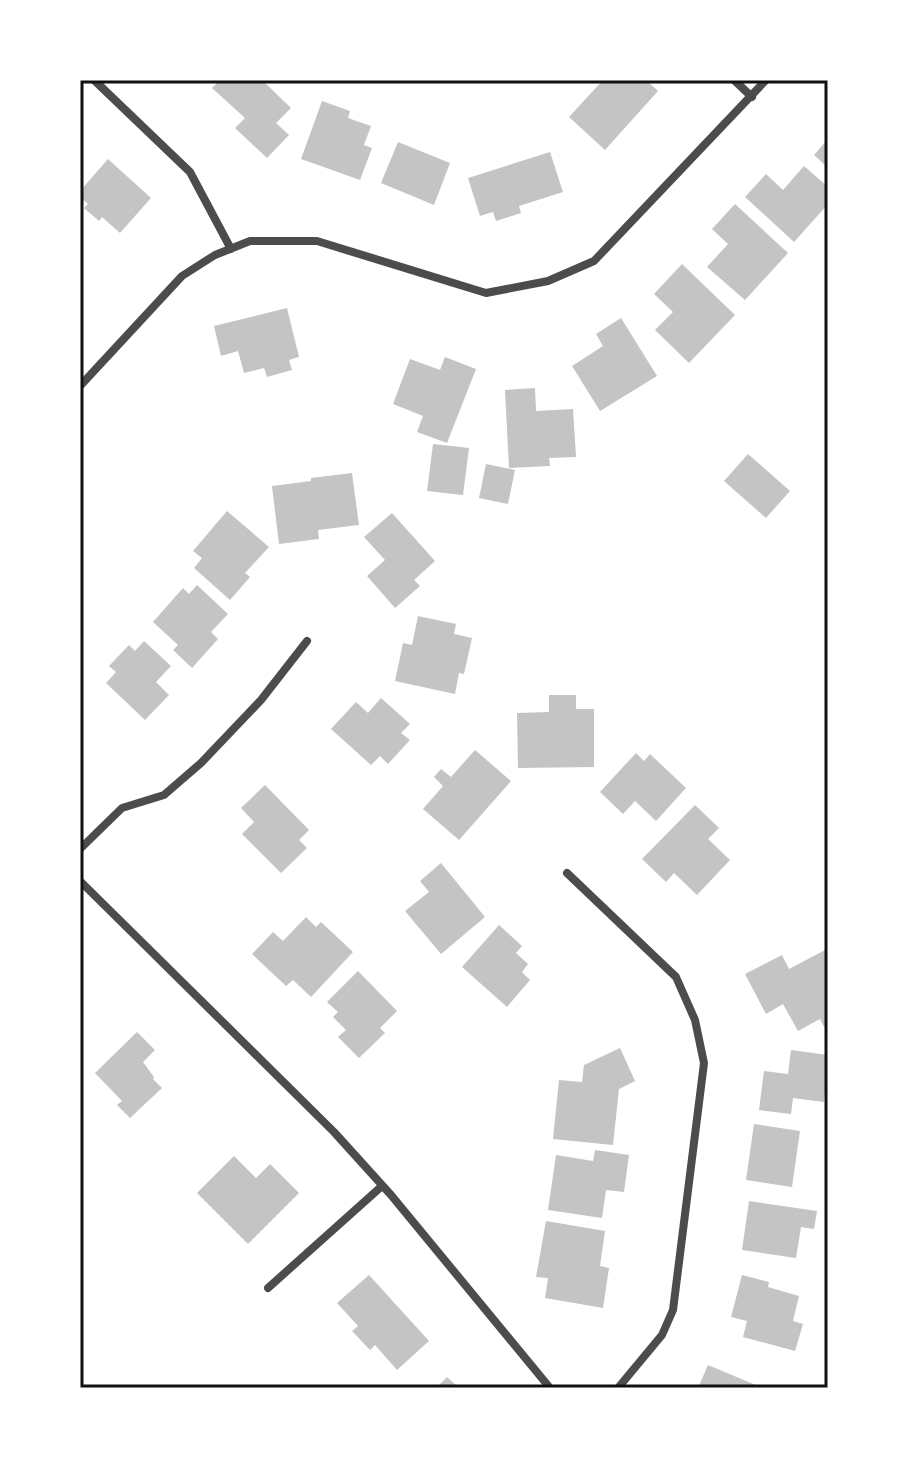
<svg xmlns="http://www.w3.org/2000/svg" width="908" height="1468" viewBox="0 0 908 1468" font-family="Figtree,sans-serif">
	<rect width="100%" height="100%" fill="#fff"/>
	<!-- building -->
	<path fill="#c4c4c4" d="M220 80H262L291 108 276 123 289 135 267 158 235 128 245 118 212 88Z
		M603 80H646L658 91 605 150 569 117Z
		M322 101 350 111 348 118 371 126 364 145 372 148 360 180 301 159Z
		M828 139V168L814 155Z
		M398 142 450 163 434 205 381 183Z
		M550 152 563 192 519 206 521 213 496 221 493 212 480 216 468 178Z
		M108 159 151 198 120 233 102 217 99 221 84 208 88 204 80 197V191Z
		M804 166 828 187V204L794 242 745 197 766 174 783 190Z
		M735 204 788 253 745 300 707 267 728 244 712 229Z
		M682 264 735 315 689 363 655 330 673 312 654 294Z
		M287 308 299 357 289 360 292 370 267 377 264 368 244 373 238 351 221 356 214 326Z
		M621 318 657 376 600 411 572 366 603 346 596 334Z
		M445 357 476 369 447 443 417 432 423 416 393 404 410 359 440 370Z
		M535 388 536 411 573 409 576 457 549 458 550 466 509 468 505 390Z
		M433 444 469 448 463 495 427 491Z
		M748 454 790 491 766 518 724 481Z
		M486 464 515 470 508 504 479 498Z
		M352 473 359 525 318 530 319 539 279 544 272 486 311 481V478Z
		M227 511 269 547 245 573 250 577 230 600 194 568 202 558 193 551Z
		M392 513 435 561 414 580 420 586 395 608 367 576 385 560 364 537Z
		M197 585 228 614 211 632 218 639 192 668 173 650 178 645 153 622 183 588 189 594Z
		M418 616 456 624 454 634 472 638 464 674 459 673 455 694 395 681 403 643 412 645Z
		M144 641 171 666 156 682 169 695 145 720 106 683 116 672 109 666 129 645 135 651Z
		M549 695H576V709H594V767L518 768 517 713 549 712Z
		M381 698 410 724 401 733 410 740 388 764 380 756 371 765 331 729 356 702 368 713Z
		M475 750 511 781 459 840 423 809 443 786 434 777 441 769 451 777Z
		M636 753 644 761 650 754 686 788 656 821 635 801 623 814 600 792Z
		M265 785 309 830 299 840 307 848 281 873 242 834 254 822 241 808Z
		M695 805 719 828 708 839 730 860 697 895 674 873 666 882 642 859Z
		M441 863 485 917 441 954 405 911 429 892 420 881Z
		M306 917 316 927 321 922 353 952 311 997 293 980 286 986 252 954 273 932 283 941Z
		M499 925 522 946 516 953 528 964 522 972 530 980 507 1007 462 967Z
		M825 950 828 957V981L825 982 828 988V1025L824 1027 820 1019 798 1031 783 1004 766 1014 745 974 782 955 789 969Z
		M358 971 397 1011 380 1028 385 1033 359 1058 338 1037 346 1030 333 1017 338 1012 327 1002Z
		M137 1032 155 1050 143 1062 154 1077 153 1079 162 1088 130 1118 117 1105 122 1101 95 1073Z
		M620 1048 635 1081 619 1089 613 1145 553 1139 559 1080 582 1082 584 1065Z
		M791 1050 828 1055 824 1102 793 1098 791 1114 759 1110 764 1071 788 1074Z
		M754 1124 800 1131 792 1187 746 1180Z
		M595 1150 629 1155 624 1192 606 1190 602 1218 548 1210 556 1155 593 1161Z
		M234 1156 256 1178 270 1164 299 1193 248 1244 197 1193Z
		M749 1201 817 1211 814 1229 801 1227 796 1258 742 1250Z
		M546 1221 605 1231 600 1266 609 1268 603 1308 545 1298 548 1278 536 1277Z
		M369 1275 429 1341 397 1370 375 1345 370 1350 352 1331 358 1326 337 1303Z
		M742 1275 769 1282 768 1287 799 1296 793 1321 803 1324 795 1351 743 1337 747 1321 731 1317Z
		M708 1365 763 1388H698Z
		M447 1377 459 1388H436Z"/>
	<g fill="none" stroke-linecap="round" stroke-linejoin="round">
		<!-- minor -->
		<path stroke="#4c4c4c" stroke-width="8" d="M94 80 190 172 231 249
			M734 80 752 97
			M80 386 182 276 215 255 250 241H317L486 293 548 281 594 261 766 80
			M80 849 122 808 164 795 201 763 261 700 307 641
			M567 873 676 977 695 1020 704 1063 673 1310 662 1335 618 1388
			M80 881 334 1132 391 1195 550 1388
			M268 1288 382 1186"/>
	</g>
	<!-- border -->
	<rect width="908" height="1468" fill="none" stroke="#ffffff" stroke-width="164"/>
	<rect x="82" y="82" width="744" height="1304" fill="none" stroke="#111" stroke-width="3"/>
</svg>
